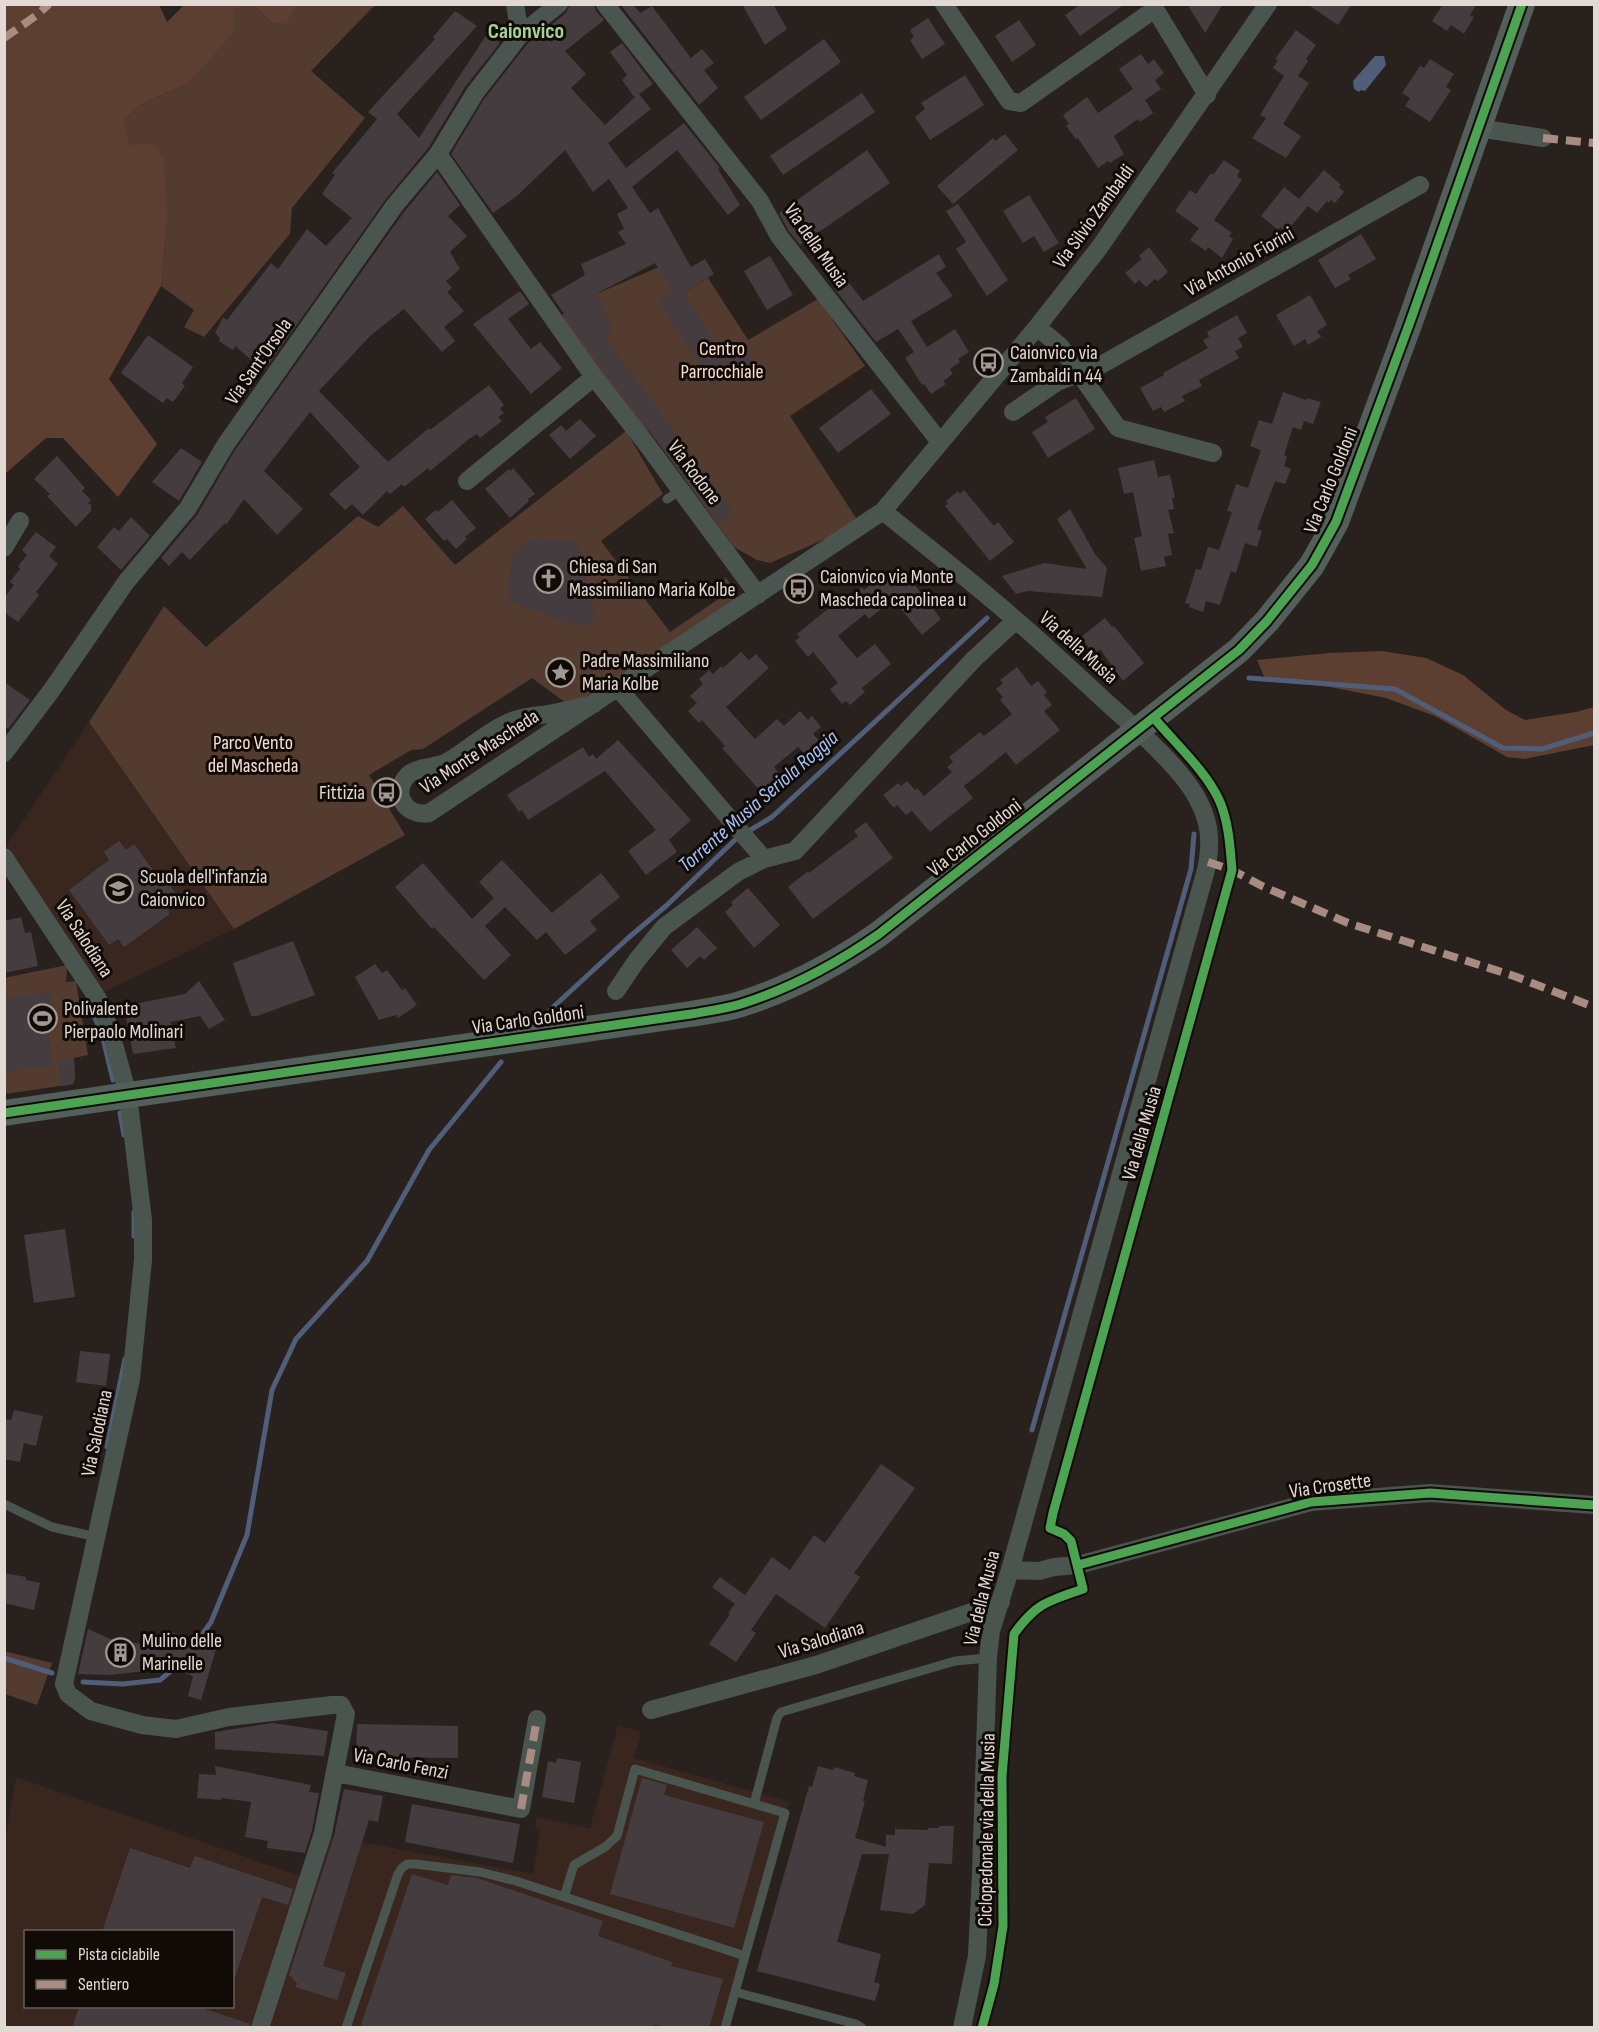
<svg xmlns="http://www.w3.org/2000/svg" width="1599" height="2032" viewBox="0 0 1599 2032" font-family="'Sofia Sans Condensed',sans-serif">
	<rect width="100%" height="100%" fill="#29211e"/>
	<!-- built -->
	<path fill="#39261e" fill-rule="evenodd" d="M89 722 234 929 104 992 6 846Z
		M618 1725 641 1732 634 1758 789 1802 730 2027 672 2028 654 2025 653 2028H261L323 1835 533 1874 540 1829 535 1828 537 1817 590 1828Z
		M16 1777 303 1877 250 2027 5 2028V1841ZM26 1932H232V2006H26Z"/>
	<!-- green -->
	<path fill="#533b30" d="M247 5H253L272 23H285L296 8 295 5H377L372 8 311 71 365 118 292 208 290 234 204 337 184 327 194 310 161 286 167 223 128 145 124 121 140 105 189 83 233 32 234 8Z
		M659 267 676 297 708 278 748 340 818 299 865 366 790 416 856 518 834 535 770 563 757 560 734 547 651 433C618 402 585 353 562 315L596 294Z
		M626 431 663 494 601 541 670 632 720 598 725 577 733 587 737 596 726 609 582 701 566 703 532 678 423 749 411 750 369 775 405 835 234 929 89 722 164 606 206 647 358 516 378 527 403 506 455 565Z
		M67 965 66 982 76 981 88 1055 74 1058 75 1079 73 1084 5 1094 4 978Z
		M4 1651 52 1663 37 1705 5 1694Z"/>
	<!-- forest -->
	<path fill="#5d3f32" d="M5 4 159 5 167 22 184 5H247L234 9V32L189 83 140 105 124 121 129 145 153 144 164 158 167 223 161 286 109 379 157 444 118 497 63 438H46L5 474Z
		M253 5H295L296 8 286 23H272Z
		M1382 651 1426 658 1463 675 1506 710 1525 720 1576 712 1594 707V745L1524 759 1507 757 1435 716 1386 698 1325 686 1266 681 1257 660 1329 653Z"/>
	<!-- water -->
	<path fill="#505e79" d="M1375 56H1384L1386 65 1365 91 1361 90 1359 92 1354 89 1353 81Z"/>
	<g fill="none" stroke-linecap="round" stroke-linejoin="round">
		<!-- stream -->
		<path stroke="#505e79" stroke-width="5" d="M1249 678 1395 689 1503 748 1542 749 1594 733
			M747 832 772 817 987 618
			M88 1002 102 1034 113 1080
			M550 1010 627 939 667 905 739 836
			M120 1113 124 1135
			M134 1212V1236
			M1032 1430 1191 869 1194 834
			M107 1447 125 1359
			M192 1649 211 1622 247 1535 272 1390 296 1339 367 1261 429 1150 501 1062
			M4 1658 52 1673
			M83 1682 123 1684 160 1680 178 1665"/>
	</g>
	<!-- building -->
	<path fill="#453c3f" d="M570 4H594L596 11 604 20 565 51 586 74 571 88 605 125 636 96 635 98 622 80 627 75 610 52 622 43 653 84 639 94 651 109 608 143 626 168 684 123 720 168 718 169 740 205 728 215 677 150 632 187 650 213 658 208 691 267 705 259 714 274 683 293 728 362 746 351 753 366 735 376 733 373 713 385 657 299 672 290 655 263 596 294 608 314 605 316 614 330 605 337 733 512 719 523 603 370 551 295 585 275 581 264 626 244 618 232 624 229 617 214 628 208 609 179 593 192 565 150 518 195 493 213 451 154 484 99 528 43 566 13Z
		M620 4H633L640 13 652 6 691 58 702 49 714 63 704 70 718 88 699 105Z
		M742 4H773L787 29 765 45Z
		M1081 4H1125L1080 36 1065 15Z
		M1187 4H1223L1205 33Z
		M1307 4H1352L1338 25Z
		M1443 4H1477L1470 15 1474 17 1464 34 1451 25 1447 31 1432 21Z
		M455 11 477 26 397 114 419 138 487 34 500 43 465 87 429 147 386 199 264 371 235 346 233 350 219 341 220 338 215 333 223 317 227 320 271 263 278 269 307 229 326 246 352 218 322 194 335 175 332 173 377 119 368 112 435 39 433 37Z
		M928 18 945 44 922 59 910 40 914 37 910 30Z
		M1019 20 1036 45 1012 62 995 36Z
		M1296 30 1316 45 1306 59 1308 61 1298 76 1309 83 1283 124 1301 136 1286 158 1252 138 1266 118 1260 115 1284 76 1273 68 1278 60 1275 59Z
		M824 39 841 62 761 120 744 97Z
		M1141 54 1148 64 1154 59 1164 73 1155 80 1161 89 1145 100 1153 113 1140 122 1138 119 1114 136 1124 154 1110 163 1108 161 1098 168 1078 138 1076 139 1066 126 1069 124 1063 115 1087 97 1098 113 1133 89 1119 69Z
		M1430 59 1454 74 1446 87 1451 90 1430 122 1405 106 1410 98 1402 93 1420 66 1424 68Z
		M965 75 984 105 930 140 915 117 925 109 921 103Z
		M862 93 875 112 783 175 770 156Z
		M1005 134 1018 150 953 204 937 186 993 138 995 141Z
		M867 150 890 183 800 245 788 230 779 213Z
		M1224 160 1240 171 1237 176 1242 180 1214 220 1232 233 1229 236 1233 239 1222 258 1208 247 1206 251 1190 240 1199 228 1175 211 1190 190 1196 194 1211 173 1213 175Z
		M1324 170 1341 185 1339 187 1344 192 1335 203 1331 200 1329 203 1327 201 1317 213 1299 199Z
		M437 172 460 205 448 216 467 236 450 252 460 269 446 281 452 288 447 292 464 311 444 327 455 341 442 352 404 309 370 336 319 391 388 462 429 428 430 430 489 385 504 405 500 408 504 413 498 417 502 421 480 438 477 434 469 439 430 471 428 468 404 487 402 484 390 494 387 491 363 515 352 504 345 510 329 494 360 467 310 412 264 471 303 509 277 535 244 499 226 525 225 523 190 560 182 552 169 566 161 558 197 515 235 450 404 212Z
		M1284 187 1308 206 1286 232 1280 227 1278 230 1261 216Z
		M1029 195 1059 243 1044 252 1034 236 1023 243 1003 211Z
		M958 204 1008 280 987 296 956 249 966 242 946 211Z
		M1361 234 1376 259 1348 275 1351 279 1335 288 1318 260Z
		M1149 247 1168 272 1158 281 1155 279 1146 287 1139 280 1135 284 1125 273 1142 259 1139 256Z
		M939 254 946 267 936 273 953 296 911 321 927 347 955 329 969 352 958 359 960 362 950 369 953 374 943 381 946 384 931 394 924 384 922 385 905 358 914 352 898 329 876 342 834 288 846 279 863 301Z
		M770 256 793 295 767 310 744 271Z
		M520 291 529 304 508 319 531 349 540 342 562 368 531 394 473 324Z
		M1310 295 1327 325 1317 331 1321 337 1308 345 1305 339 1294 346 1276 315Z
		M1237 315 1247 333 1238 338 1243 347 1235 351 1239 358 1199 380 1202 386 1182 396 1185 401 1164 412 1161 407 1153 411 1140 388 1164 375 1163 373 1208 348 1203 340 1209 337 1207 332Z
		M148 335 193 367 182 383 185 386 173 402 167 398 163 403 121 373Z
		M871 389 891 414 838 453 819 428Z
		M1283 392 1306 400 1307 398 1321 402 1313 424 1304 421 1301 430 1293 427 1284 455 1287 456 1284 466 1291 469 1285 484 1275 481 1257 529 1262 531 1257 547 1245 543 1236 573 1231 571 1220 605 1206 601 1203 612 1189 607 1190 604 1185 603 1196 569 1201 570 1208 547 1219 550 1232 512 1227 511 1236 484 1248 488 1261 450 1250 446 1259 420 1272 424Z
		M1076 398 1095 429 1048 458 1032 432 1048 422 1045 417Z
		M580 419 596 436 570 459 549 435 561 425 566 431Z
		M181 448 202 462 179 501 152 482Z
		M57 456 85 488 82 491 91 500 88 503 91 505V511L76 527 47 496 50 494 34 479Z
		M1154 460 1158 477 1170 475 1175 498H1172L1174 509 1168 510 1174 533 1168 534 1172 555 1164 557 1166 566 1141 571 1134 538 1142 536 1133 492 1124 494 1118 468Z
		M513 468 535 494 528 499 529 501 510 518 485 489 509 469 511 471Z
		M964 490 994 526 998 522 1014 542 990 561 945 506 948 504 946 501 958 491 960 494Z
		M452 500 476 528 465 537 467 539 456 549 447 539 444 541 425 519 436 510 438 512Z
		M1070 509 1095 554 1107 568 1102 597 1028 591 1016 594 1002 576 1044 563 1087 569 1057 519Z
		M131 517 150 536 121 570 97 547 114 527 119 531Z
		M36 532 56 547 49 556 58 564 36 592 39 595 18 622 4 612V598L14 585 10 582 20 569 18 566 27 555 22 550Z
		M534 538 578 541 594 611 590 623 577 626 508 601 512 554Z
		M895 574 901 580 907 575 941 619 922 635 893 599 869 619 865 614 838 636 857 658 875 644 891 664 862 688 865 692 850 705 846 701 842 704 830 689 838 683 813 652 808 657 795 641 800 637 797 634 834 604 837 607 862 587 864 590 876 580 881 585Z
		M1105 618 1112 627 1114 626 1144 663 1123 681 1100 649 1094 655 1081 637Z
		M741 652 749 660 756 654 769 668 726 707 755 739 777 719 784 726 800 711 808 720 812 716 821 727 813 734 821 742 806 755 798 747 774 767 781 776 762 793 722 748 725 746 702 720 699 723 688 711 697 703 690 696 703 684 699 679 709 670 713 674 721 666 723 668Z
		M1017 667 1031 686 1038 681 1047 692 1044 695 1052 705 1044 711 1060 730 1016 765 1006 752 964 786 973 798 930 832 912 811 906 815 897 805 894 808 883 795 898 783 901 786 907 781 915 790 917 788 924 796 952 772 947 767 953 762 949 757 980 732 984 736 1012 714 1000 700 1003 697 996 689 1003 683 1000 680Z
		M4 682 30 700 8 729 4 725Z
		M618 740 691 820 669 840 677 852 646 875 628 851 656 830 605 771 528 820 522 810 519 812 507 795 583 747 589 757 593 754 596 759Z
		M866 822 893 858 813 919 788 887 808 871 809 873 858 836 854 831Z
		M119 841 126 850 134 844 163 884 167 881 181 901 168 910 170 914 124 947 118 939 109 945 69 890 109 860 104 852Z
		M502 860 552 913 601 873 620 897 590 921 597 930 565 955 546 932 537 940 505 907 485 926 511 955 484 980 434 927 432 929 395 887 423 863 472 919 494 898 479 882Z
		M748 888 780 925 754 948 725 912 733 905 731 902Z
		M21 917 25 933 31 932 38 966 4 973V921Z
		M697 927 717 948 704 960 700 956 687 968 671 950Z
		M293 941 315 995 257 1016H251L233 963Z
		M375 964 382 973 387 970 402 990 405 988 417 1005 398 1018 396 1015 379 1020 355 977Z
		M199 981 225 1020 209 1029 200 1016 171 1022 176 1048 133 1054 124 1006 185 994Z
		M49 992 54 1019 46 1021 53 1065 4 1072V998Z
		M74 1058 75 1079 73 1084 61 1086 57 1059Z
		M65 1229 75 1297 34 1303 24 1235Z
		M80 1351 110 1354 106 1386 76 1382Z
		M14 1410 43 1416 36 1446 24 1443 20 1462 4 1459V1419L11 1420Z
		M881 1464 915 1488 854 1573 860 1577 825 1628 776 1594 751 1630 756 1633 736 1662 709 1644 730 1614 728 1613 735 1604 712 1587 720 1577 745 1595 772 1557 790 1570 814 1535 825 1543Z
		M4 1573 26 1577V1580L40 1583 34 1610 4 1603Z
		M88 1629 117 1642 162 1645 167 1630 182 1636 181 1640 216 1649 201 1700 188 1696 193 1676 147 1659 146 1671 109 1675 78 1674Z
		M272 1723 328 1731 324 1756 215 1749V1732Z
		M357 1724 458 1726V1758L356 1757Z
		M557 1758 581 1762 574 1803 542 1797 548 1761 556 1763Z
		M215 1766 311 1785 309 1792 319 1793 312 1830 305 1853 267 1848 268 1841 245 1837 251 1802 222 1798 221 1800 197 1798 199 1774 216 1775Z
		M818 1766 833 1770 834 1767 855 1773 854 1776 868 1780 863 1801H865L855 1838 886 1847V1835H895V1829L928 1830V1828H939V1826H954L952 1864 929 1863 925 1905 913 1914 880 1910 889 1854H862L837 1942 881 1954 874 1982 880 1984 875 2001 757 1971 809 1786 812 1787Z
		M642 1778 667 1785 664 1795 764 1822 734 1928 610 1894Z
		M344 1789 383 1796 378 1822 369 1820 323 1966 346 1973 337 2000 295 1987 297 1983 289 1975 334 1836Z
		M412 1804 520 1824 513 1863 405 1842Z
		M130 1848 190 1868 195 1856 293 1889 288 1905 262 1897 235 1977H232V1932H102Z
		M412 1874 448 1885 451 1875 477 1878 603 1921 598 1936 672 1962 671 1966 723 1979 709 2028H672L654 2025 653 2028H360Z
		M79 2007H199L250 2024 249 2028H72Z"/>
	<g fill="none" stroke-linecap="round" stroke-linejoin="round">
		<!-- lane -->
		<path stroke="#4a5550" stroke-width="9" d="M667 499 681 490
			M4 1504 52 1527 97 1537
			M754 1804 777 1718 781 1712 955 1661 988 1658
			M564 1897 574 1865 605 1847 617 1836 635 1769 785 1813 745 1956
			M735 1992 856 2024 862 2028
			M346 2028 398 1874 402 1868 407 1864H415L480 1872 516 1881 745 1956 725 2028"/>
		<!-- street -->
		<path stroke="#4a5550" stroke-width="18" d="M515 4 520 35
			M605 4 760 201 779 236 940 442
			M944 4 1009 101 1021 103 1155 9
			M1152 4 1207 95
			M1478 128 1543 138
			M438 154 594 377 645 442 758 595
			M1037 327 1060 346 1118 428 1213 453
			M1013 412 1057 382 1101 365 1420 185
			M467 481 594 377
			M883 511C928 548 974 583 1017 621 1047 647 1076 674 1105 701 1133 726 1185 770 1200 804 1211 826 1211 847 1206 870L1010 1570 991 1631 988 1658 981 1872 977 1956 962 2028
			M4 548 20 521
			M618 688 764 859
			M594 704C579 707 564 711 549 714 533 716 519 717 505 724 484 734 467 751 447 762 436 768 418 766 408 775 391 793 405 817 429 813L883 511 1037 327 1099 248 1268 4
			M4 753 51 691 126 582 188 508 226 444 395 205 438 154 475 93 520 35 559 4
			M4 857 98 999 110 1030 128 1095 143 1220V1260L131 1379 64 1684 68 1694 91 1711 142 1725 176 1729 229 1717 332 1705H341L346 1714 323 1833 260 2028
			M616 991 637 960 664 927 738 872 764 859 795 851 974 659 1016 620
			M1010 1570 1039 1571 1054 1567 1078 1565 1311 1502 1430 1493 1594 1505
			M651 1710 816 1665 1001 1602
			M336 1773 521 1809 537 1719"/>
		<!-- secondary -->
		<path stroke="#535f5a" stroke-width="26" d="M4 1113 691 1014C707 1011 725 1009 741 1004 792 988 836 964 879 934L1239 650 1267 621 1312 565 1336 522 1410 322 1522 4"/>
		<!-- quiet -->
		<path stroke="#a88b81" stroke-width="8" stroke-dasharray="15 8" stroke-linecap="butt" d="M4 38 37 15 49 4
			M1543 138 1594 143
			M1208 862 1232 870 1262 886 1348 923 1514 976 1594 1007
			M521 1809 537 1719"/>
		<defs>
			<path id="cycleway" d="M4 1113 691 1014C707 1011 725 1009 741 1004 792 988 836 964 879 934L1239 650 1267 621 1312 565 1336 522 1410 322 1522 4
				M1078 1565 1311 1502 1430 1493 1594 1505
				M982 2028 994 1984 1003 1926 1002 1776 1014 1634C1036 1603 1048 1601 1083 1589L1071 1541 1064 1534 1050 1528 1053 1513 1232 870C1230 847 1229 824 1220 802 1207 772 1175 743 1154 718"/>
		</defs>
		<!-- cycleway casing -->
		<use href="#cycleway" stroke="#110b08" stroke-width="13"/>
		<!-- cycleway -->
		<use href="#cycleway" stroke="#4ca352" stroke-width="9"/>
	</g>
	<!-- icons -->
	<defs>
		<symbol id="bus-ring" viewBox="-11 -11 22 22"><circle r="9.5" fill="#110b08" stroke="#a19894" stroke-width="1.5"/><path d="M-5-6H5V4H4V6H2V4H-2V6H-4V4H-5ZM-3.5-4V0h7V-4ZM-3.5 1.2v1.5H-2V1.2ZM2 1.2v1.5H3.5V1.2Z" fill="#a19894"/></symbol>
		<symbol id="church-ring" viewBox="-11 -11 22 22"><circle r="9.5" fill="#110b08" stroke="#a19894" stroke-width="1.5"/><path d="M-1.2-6h2.4v3.5h3.3v2.4h-3.3V6h-2.4V-.1h-3.3v-2.4h3.3Z" fill="#a19894"/></symbol>
		<symbol id="sight-ring" viewBox="-11 -11 22 22"><circle r="9.5" fill="#110b08" stroke="#a19894" stroke-width="1.5"/><path d="M0-6L1.8-2.2L6-1.7L2.9 1.2L3.7 5.4L0 3.3L-3.7 5.4L-2.9 1.2L-6-1.7L-1.8-2.2Z" fill="#a19894"/></symbol>
		<symbol id="school-ring" viewBox="-11 -11 22 22"><circle r="9.5" fill="#110b08" stroke="#a19894" stroke-width="1.5"/><path d="M0-5L7-2L0 1L-7-2ZM-4 1L0 2.5L4 1V4Q0 6-4 4Z" fill="#a19894"/></symbol>
		<symbol id="stadium-ring" viewBox="-11 -11 22 22"><circle r="9.5" fill="#110b08" stroke="#a19894" stroke-width="1.5"/><path d="M0-5a6.5 5 0 1 0 0 10a6.5 5 0 1 0 0-10ZM-3.5-1.8h7v3.6h-7Z" fill="#a19894"/></symbol>
		<symbol id="building-ring" viewBox="-11 -11 22 22"><circle r="9.5" fill="#110b08" stroke="#a19894" stroke-width="1.5"/><path d="M-4-6H4V6H1V3H-1V6H-4ZM-2.5-4.3h1.7v1.8h-1.7ZM.8-4.3h1.7v1.8H.8ZM-2.5-1h1.7V.8h-1.7ZM.8-1h1.7V.8H.8Z" fill="#a19894"/></symbol>
	</defs>
	<g fill-rule="evenodd">
		<use href="#bus-ring" x="972" y="346" width="33" height="33"/>
		<use href="#church-ring" x="532" y="562" width="33" height="33"/>
		<use href="#bus-ring" x="782" y="572" width="33" height="33"/>
		<use href="#sight-ring" x="544" y="656" width="33" height="33"/>
		<use href="#bus-ring" x="370" y="776" width="33" height="33"/>
		<use href="#school-ring" x="102" y="872" width="33" height="33"/>
		<use href="#stadium-ring" x="26" y="1002" width="33" height="33"/>
		<use href="#building-ring" x="104" y="1636" width="33" height="33"/>
	</g>
	<g text-anchor="middle" stroke-width="6" stroke-linejoin="round" paint-order="stroke">
		<!-- street labels -->
		<g font-size="20" fill="#e2d8d4" stroke="#110b08">
			<text transform="translate(1093 216) rotate(-54)" y="7">Via Silvio Zambaldi</text>
			<text transform="translate(817 245) rotate(55)" y="7">Via della Musia</text>
			<text transform="translate(1239 261) rotate(-29)" y="7">Via Antonio Fiorini</text>
			<text transform="translate(258 361) rotate(-55)" y="7">Via Sant'Orsola</text>
			<text transform="translate(695 472) rotate(53)" y="7">Via Rodone</text>
			<text transform="translate(1330 480) rotate(-68)" y="7">Via Carlo Goldoni</text>
			<text transform="translate(1079 647) rotate(42)" y="7">Via della Musia</text>
			<text transform="translate(479 751) rotate(-33)" y="7">Via Monte Mascheda</text>
			<text transform="translate(974 837) rotate(-38)" y="7">Via Carlo Goldoni</text>
			<text transform="translate(85 938) rotate(57)" y="7">Via Salodiana</text>
			<text transform="translate(528 1019) rotate(-8)" y="7">Via Carlo Goldoni</text>
			<text transform="translate(1141 1133) rotate(-74)" y="7">Via della Musia</text>
			<text transform="translate(96 1433) rotate(-78)" y="7">Via Salodiana</text>
			<text transform="translate(1330 1485) rotate(-8)" y="7">Via Crosette</text>
			<text transform="translate(981 1598) rotate(-76)" y="7">Via della Musia</text>
			<text transform="translate(821 1639) rotate(-17)" y="7">Via Salodiana</text>
			<text transform="translate(401 1763) rotate(11)" y="7">Via Carlo Fenzi</text>
			<text transform="translate(986 1830) rotate(-89)" y="7">Ciclopedonale via della Musia</text>
		</g>
		<!-- park labels -->
		<g font-size="20" fill="#f8ded2" stroke="#110b08">
			<text x="722" y="355">Centro<tspan x="722" dy="23">Parrocchiale</tspan></text>
			<text x="253" y="749">Parco Vento<tspan x="253" dy="23">del Mascheda</tspan></text>
		</g>
		<!-- poi labels -->
		<g font-size="20" fill="#e2d8d4" stroke="#110b08" text-anchor="start">
			<text x="1010" y="359">Caionvico via<tspan x="1010" dy="23">Zambaldi n 44</tspan></text>
			<text x="569" y="573">Chiesa di San<tspan x="569" dy="23">Massimiliano Maria Kolbe</tspan></text>
			<text x="820" y="583">Caionvico via Monte<tspan x="820" dy="23">Mascheda capolinea u</tspan></text>
			<text x="582" y="667">Padre Massimiliano<tspan x="582" dy="23">Maria Kolbe</tspan></text>
			<text x="365" y="799" text-anchor="end">Fittizia</text>
			<text x="140" y="883">Scuola dell'infanzia<tspan x="140" dy="23">Caionvico</tspan></text>
			<text x="64" y="1015">Polivalente<tspan x="64" dy="23">Pierpaolo Molinari</tspan></text>
			<text x="142" y="1647">Mulino delle<tspan x="142" dy="23">Marinelle</tspan></text>
		</g>
		<!-- water labels -->
		<g font-size="21" font-style="italic" fill="#a7c2f8" stroke="#110b08">
			<text transform="translate(758 801) rotate(-41)" y="7">Torrente Musia Seriola Roggia</text>
		</g>
		<!-- quarter labels -->
		<g font-size="22" font-weight="bold" fill="#a6d291" stroke="#110b08">
			<text x="526" y="38">Caionvico</text>
		</g>
	</g>
	<!-- border -->
	<rect width="1599" height="2032" fill="none" stroke="#e2d8d4" stroke-width="12"/>
	<!-- legend -->
	<rect x="24" y="1930" width="210" height="78" fill="#110b08" stroke="#655d5a" stroke-width="1.5"/>
	<rect x="36" y="1950" width="30" height="9" fill="#4ca352" stroke="#655d5a" stroke-width="1.5"/>
	<text x="78" y="1960" font-size="18" fill="#e2d8d4">Pista ciclabile</text>
	<rect x="36" y="1980" width="30" height="9" fill="#a88b81" stroke="#655d5a" stroke-width="1.5"/>
	<text x="78" y="1990" font-size="18" fill="#e2d8d4">Sentiero</text>
</svg>
